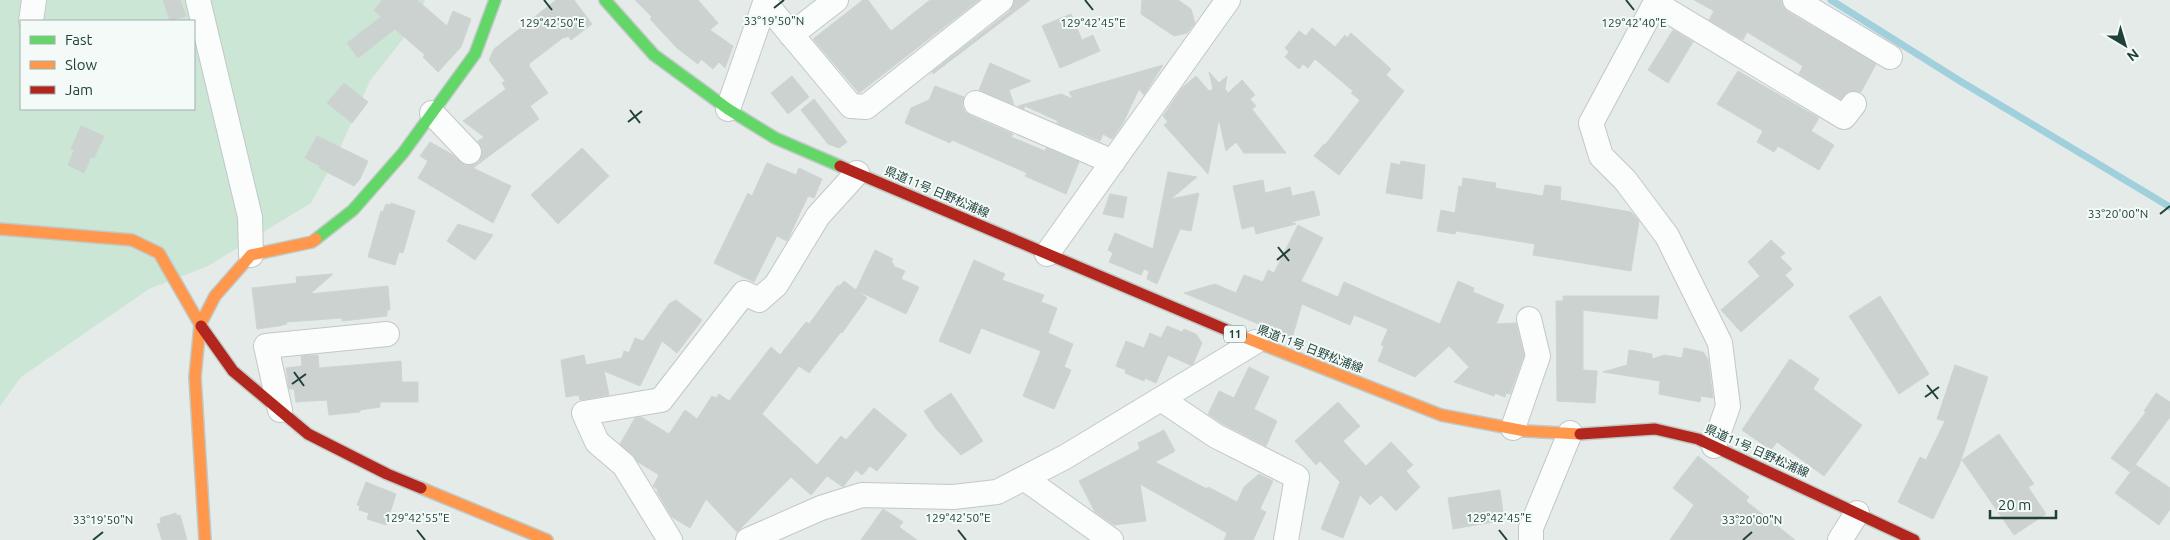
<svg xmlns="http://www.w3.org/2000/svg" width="2170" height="540" viewBox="0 0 2170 540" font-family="Ubuntu,'Noto Sans JP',sans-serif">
	<rect width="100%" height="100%" fill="#e5ebe8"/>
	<!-- green -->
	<path fill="#cce6d6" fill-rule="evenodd" d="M0 0H425L414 25 370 81 336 157 311 203 208 266 149 289 21 377 0 406ZM21 21H194V109H21Z"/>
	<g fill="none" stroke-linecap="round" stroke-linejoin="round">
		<!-- stream -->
		<path stroke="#a1d0dd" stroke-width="7" d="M1831 0 1960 81 2170 207"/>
	</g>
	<!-- building -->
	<path fill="#ccd2d0" stroke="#cdd4d1" d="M163 0H180L186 16 170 21Z
		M382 0H417L447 26 453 11 471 19 461 47 438 72 423 57 425 55 395 29 358 58 347 43 381 17 374 10Z
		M556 0H574L592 24 571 40 568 36 565 38 564 37 530 63 529 66 548 93 530 106 539 119 473 168 511 186 493 223 418 178 428 161 420 156 430 142 453 155 465 165H472L479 162 482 155V149L478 141 484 137 463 121 506 89 502 83 505 81 489 60 494 49Z
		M635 0H698L718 23 710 30 733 46 725 68 719 62 713 69 701 59 698 64 677 48 650 19 652 17Z
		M863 0H868L891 31 930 0H979L859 93 813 39Z
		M1014 0H1030L933 74 932 72 1010 11Z
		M1142 0H1178L1191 9 1195 23 1187 33 1174 36 1141 14Z
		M1694 0H1781L1783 7 1788 12 1876 64 1861 92 1849 91 1841 99 1799 74 1803 66 1747 32 1743 40 1709 20 1714 11Z
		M1071 14 1082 40 1093 35 1100 51 1060 68 1042 26Z
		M1312 28 1335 47 1345 35 1347 38 1351 33 1391 69 1386 75 1404 91 1339 175 1314 156 1324 144 1325 145 1360 100 1351 93 1353 91 1315 59 1308 68 1303 64 1299 69 1285 57 1289 52 1285 48 1299 31 1306 36Z
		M1673 30 1693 42 1668 83 1648 70Z
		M990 63 1031 81 1009 90 1014 105 979 90Z
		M1163 65 1144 95 1139 89 1123 123 1112 139 1103 134 1100 141 1057 123 1058 121 1025 106 1024 109 1018 106 1061 94 1073 99 1069 92Z
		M1738 71 1819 118 1811 131 1834 145 1819 170 1778 146 1774 152 1757 142 1763 131 1717 104Z
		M1209 72 1219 83 1227 76 1225 89 1228 93 1242 80 1255 95 1250 99 1256 106 1252 109 1286 153H1244L1236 142 1226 151 1219 119 1208 174 1164 125 1168 122 1163 116 1182 88 1196 76 1209 91 1213 89Z
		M792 76 809 97 788 114 771 93Z
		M344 83 368 102 352 123 327 103Z
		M935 86 964 97 962 105 965 112 971 116 1013 134 1011 137 1045 151 1046 148 1079 162 1066 194 1025 176 1027 173 952 140 950 143 905 123 911 108 929 100Z
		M814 99 847 142 839 148 828 144 801 110Z
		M81 126 104 136 94 158 91 157 84 173 68 165 74 150 71 149Z
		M317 136 368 161 360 179 354 186 319 168 320 166 305 158Z
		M582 148 609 176 558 224 531 195Z
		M1401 161 1425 165 1422 199 1386 193 1391 163 1400 165Z
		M767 163 796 175 799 168 822 179 814 198 808 196 787 241 777 236 754 282 714 263 748 193 752 196Z
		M1168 172 1197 177 1171 199 1199 193 1191 231 1180 229 1157 284 1147 279 1149 271 1144 269 1141 275 1109 262 1113 253 1108 250 1115 233 1153 249Z
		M1463 178 1496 183 1495 188 1543 196 1545 185 1561 187 1560 200 1631 212 1639 221 1631 271 1533 255 1535 244 1456 231 1455 234 1437 231 1441 210 1455 213 1459 186 1462 187Z
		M1263 180 1265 193 1290 187 1292 196 1314 191 1320 215 1291 222 1296 224 1256 234 1254 226 1242 229 1233 186Z
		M1110 194 1127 197 1123 218 1103 214Z
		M391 203 415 211 403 253 399 252 395 265 368 257 381 211 383 212 386 204 390 205Z
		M458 224 493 235 475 260 447 241Z
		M1298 225 1323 238 1301 281 1338 297 1344 282 1440 324 1458 281 1474 288 1473 292 1504 305 1496 324 1516 323 1524 355 1510 394 1506 393 1505 397 1495 393 1494 396 1454 382 1469 367 1449 346 1415 377 1378 361 1384 346 1381 345 1388 329 1354 315 1350 325 1302 304 1292 338 1184 293 1215 284 1236 293 1244 275 1263 282 1268 270 1274 273Z
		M1771 240 1785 253 1780 257 1792 269 1785 275 1794 285 1741 332 1721 310 1760 276 1748 262Z
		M875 250 893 259 891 263 894 264 893 266 905 271 901 279 919 287 906 314 858 291 867 298 842 333 841 332 809 373 799 366 762 414 817 465 841 436 846 440 874 408 907 435 877 471 870 466 862 475 856 470 843 487 827 476 811 495 791 477 737 532 706 499 690 528 672 517 657 492 658 490 653 486 659 475 638 462 620 444 635 418 641 417 669 434 685 410 697 419 712 396 716 398 719 394 729 401 771 347 780 355 806 322 809 324 837 286H840L844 281 856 290Z
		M974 260 1005 274 1002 280 1044 295 1041 302 1057 308 1048 333 1073 344 1064 367 1071 370 1054 409 1023 396 1041 351 981 328 970 354 939 341Z
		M333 274 310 294 388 286 390 310H387V316L342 321V318L286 322 287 324 278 326 257 329 252 288 297 283 296 277Z
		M1563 296H1659L1657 319 1583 310V370L1597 371 1595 403 1557 401 1556 301H1563Z
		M1880 296 1929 374 1899 394 1849 316Z
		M676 300 702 320 677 353 662 341 640 386 604 371 609 395 580 400 579 395 566 397 561 360 584 355 586 365 622 358 624 351 629 353 635 338 643 341 669 304Z
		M1167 326 1182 332 1184 329 1196 334 1202 343 1193 364 1190 365 1168 355 1156 383 1145 378 1144 381 1125 373 1126 370 1116 366 1126 341 1144 348 1150 333 1161 338Z
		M1684 348 1703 352 1708 359 1713 398 1701 396 1700 402 1659 394 1660 381 1603 372 1627 365 1629 350 1652 354V359L1664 355 1682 358Z
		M318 355 319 368 401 361 402 382H418V402H380V407L360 410V412L329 415 327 400 296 402 294 389H289L286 368 302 366 301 356Z
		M1790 359 1819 379 1813 389 1862 425 1824 476 1777 442 1771 450 1742 430Z
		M1955 365 1988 377 1959 466 1933 519 1898 502 1920 457 1926 460 1945 421 1937 419Z
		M1249 367 1269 377 1254 409 1277 421 1266 446 1223 424 1208 414 1219 391 1234 398Z
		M951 393 983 441 961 455 936 429 924 411Z
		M2156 393 2170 402V417L2130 472 2111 458 2146 412 2144 411Z
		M1338 402 1360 426 1343 441 1366 466 1391 442 1413 465 1406 471 1420 487 1396 511 1381 495 1370 505 1360 495 1343 538 1321 529 1340 482 1320 461 1316 465 1295 441Z
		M1164 430 1175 451 1155 462 1207 489 1208 487 1237 502 1244 487 1259 474 1273 481 1260 509 1266 512 1253 540H1224L1227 533 1140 484 1146 521 1114 525 1095 512 1079 481 1140 449 1138 443Z
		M1999 434 2034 484 2028 487 2046 514 2014 535 1962 460Z
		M1698 456 1749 497 1746 501 1795 540H1670L1694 505 1673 488Z
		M2136 465 2170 488V509L2159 525 2115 493Z
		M366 482 396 494 386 525 367 519 369 513 359 510 360 506 357 505Z
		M1500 490 1504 520 1453 529 1448 498Z
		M883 509 903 522 899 527 917 540H861Z
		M176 513 177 516 180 515 187 540H162L157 524 161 523 160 518Z"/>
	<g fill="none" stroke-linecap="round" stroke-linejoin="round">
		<defs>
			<path id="street" d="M198 0 250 217 251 255
				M1657 0 1591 123 1601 156 1625 180 1667 236 1720 343 1728 406 1714 446
				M1795 0 1890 57
				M765 3 851 106 866 107 1001 0
				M1655 3 1844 117 1854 104
				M31 21 34 0
				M791 35 836 0
				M976 103 1113 162
				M728 109 766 0
				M432 113 469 152
				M1047 254 1228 0
				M1161 399 1216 436 1297 477 1286 540
				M280 410 266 346 387 334
				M1513 428 1538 356 1529 319
				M1024 478 1111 540
				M670 540 624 465 597 442 584 413 661 400 744 293 759 300 776 285 818 216 857 173
				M748 540 821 508 862 495 953 497 997 492 1065 457 1255 342
				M1531 540V528L1570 433
				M1840 540 1857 513"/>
			<path id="fast" d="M605 0 654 55 728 109 775 138 840 166
				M316 239 353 210 403 153 475 54 495 0"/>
			<path id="slow" d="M0 229 132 240 159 253 201 326
				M1241 336 1441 415 1525 431 1580 434
				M421 488 547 540
				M205 540 195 377 200 325 215 296 251 255 312 242 316 239"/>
			<path id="jam" d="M840 166 1241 336
				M201 326 233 371 308 434 387 474 421 488
				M1580 434 1655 429 1698 439 1914 540"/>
		</defs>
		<!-- street casing -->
		<use href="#street" stroke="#c2c8c6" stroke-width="26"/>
		<!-- fast casing -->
		<use href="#fast" stroke="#c0c9c6" stroke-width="14"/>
		<!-- slow casing -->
		<use href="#slow" stroke="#c0c9c6" stroke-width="14"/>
		<!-- jam casing -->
		<use href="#jam" stroke="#c0c9c6" stroke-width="14"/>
		<!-- street -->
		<use href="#street" stroke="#fbfcfc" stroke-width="24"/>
		<!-- fast -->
		<use href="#fast" stroke="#63d668" stroke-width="11"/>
		<!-- slow -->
		<use href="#slow" stroke="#ff974d" stroke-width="11"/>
		<!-- jam -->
		<use href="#jam" stroke="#b3261e" stroke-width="11"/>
	</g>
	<!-- ticks -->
	<path fill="none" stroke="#20413b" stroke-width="2" d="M544 0 552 10M1085 0 1093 10M1626 0 1634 10M774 8 784 0M630 110 640 123M628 122 642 111M2160 214 2170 206M1278 247 1289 261M1277 260 1290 249M294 372 304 386M292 384 306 374M1927 385 1938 399M1925 397 1939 387M417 530 425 540M958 530 966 540M1499 530 1507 540M93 540 103 532M1743 540 1752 532"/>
	<g text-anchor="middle" stroke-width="4" stroke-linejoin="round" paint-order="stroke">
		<!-- shield labels -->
		<rect fill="#f3faf7" stroke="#5f7873" stroke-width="1" x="1224" y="325.5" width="22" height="17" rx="4"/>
		<g font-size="11" font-weight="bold" fill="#20413b">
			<text x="1235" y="338">11</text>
		</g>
		<!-- street labels -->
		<g font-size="12" fill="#20413b" stroke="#f3faf7">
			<text transform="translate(937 192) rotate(23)" y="4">県道11号 日野松浦線</text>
			<text transform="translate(1310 349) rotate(21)" y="4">県道11号 日野松浦線</text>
			<text transform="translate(1757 451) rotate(24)" y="4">県道11号 日野松浦線</text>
		</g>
	</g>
	<g font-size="12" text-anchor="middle" fill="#20413b" stroke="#f3faf7" stroke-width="4" stroke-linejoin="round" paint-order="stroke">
		<text x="774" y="25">33°19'50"N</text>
		<text x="552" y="27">129°42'50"E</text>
		<text x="1093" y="27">129°42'45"E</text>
		<text x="1634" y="27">129°42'40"E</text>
		<text x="2118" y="218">33°20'00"N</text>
		<text x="417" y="522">129°42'55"E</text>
		<text x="958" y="522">129°42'50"E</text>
		<text x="1499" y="522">129°42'45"E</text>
		<text x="103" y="524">33°19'50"N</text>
		<text x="1752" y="524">33°20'00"N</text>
	</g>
	<!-- legend -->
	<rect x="20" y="20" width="175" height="90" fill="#f3faf7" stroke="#9fb0ac"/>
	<rect x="30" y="36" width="25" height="8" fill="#63d668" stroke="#9fb0ac"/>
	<text x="65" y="45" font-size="15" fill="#20413b">Fast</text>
	<rect x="30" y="61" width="25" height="8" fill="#ff974d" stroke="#9fb0ac"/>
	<text x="65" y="70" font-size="15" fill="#20413b">Slow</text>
	<rect x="30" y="86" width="25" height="8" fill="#b3261e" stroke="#9fb0ac"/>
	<text x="65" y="95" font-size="15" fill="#20413b">Jam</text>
	<!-- north arrow -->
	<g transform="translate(2125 45) rotate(142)" stroke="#f3faf7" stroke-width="4" paint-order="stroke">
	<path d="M0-4L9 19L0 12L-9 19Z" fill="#20413b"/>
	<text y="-8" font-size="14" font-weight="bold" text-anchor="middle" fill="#20413b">N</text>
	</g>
	<!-- scale -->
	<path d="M1990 510v8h66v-8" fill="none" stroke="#20413b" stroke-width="2.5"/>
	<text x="1998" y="510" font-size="15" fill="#20413b" stroke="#f3faf7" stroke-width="4" paint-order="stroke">20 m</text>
</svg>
